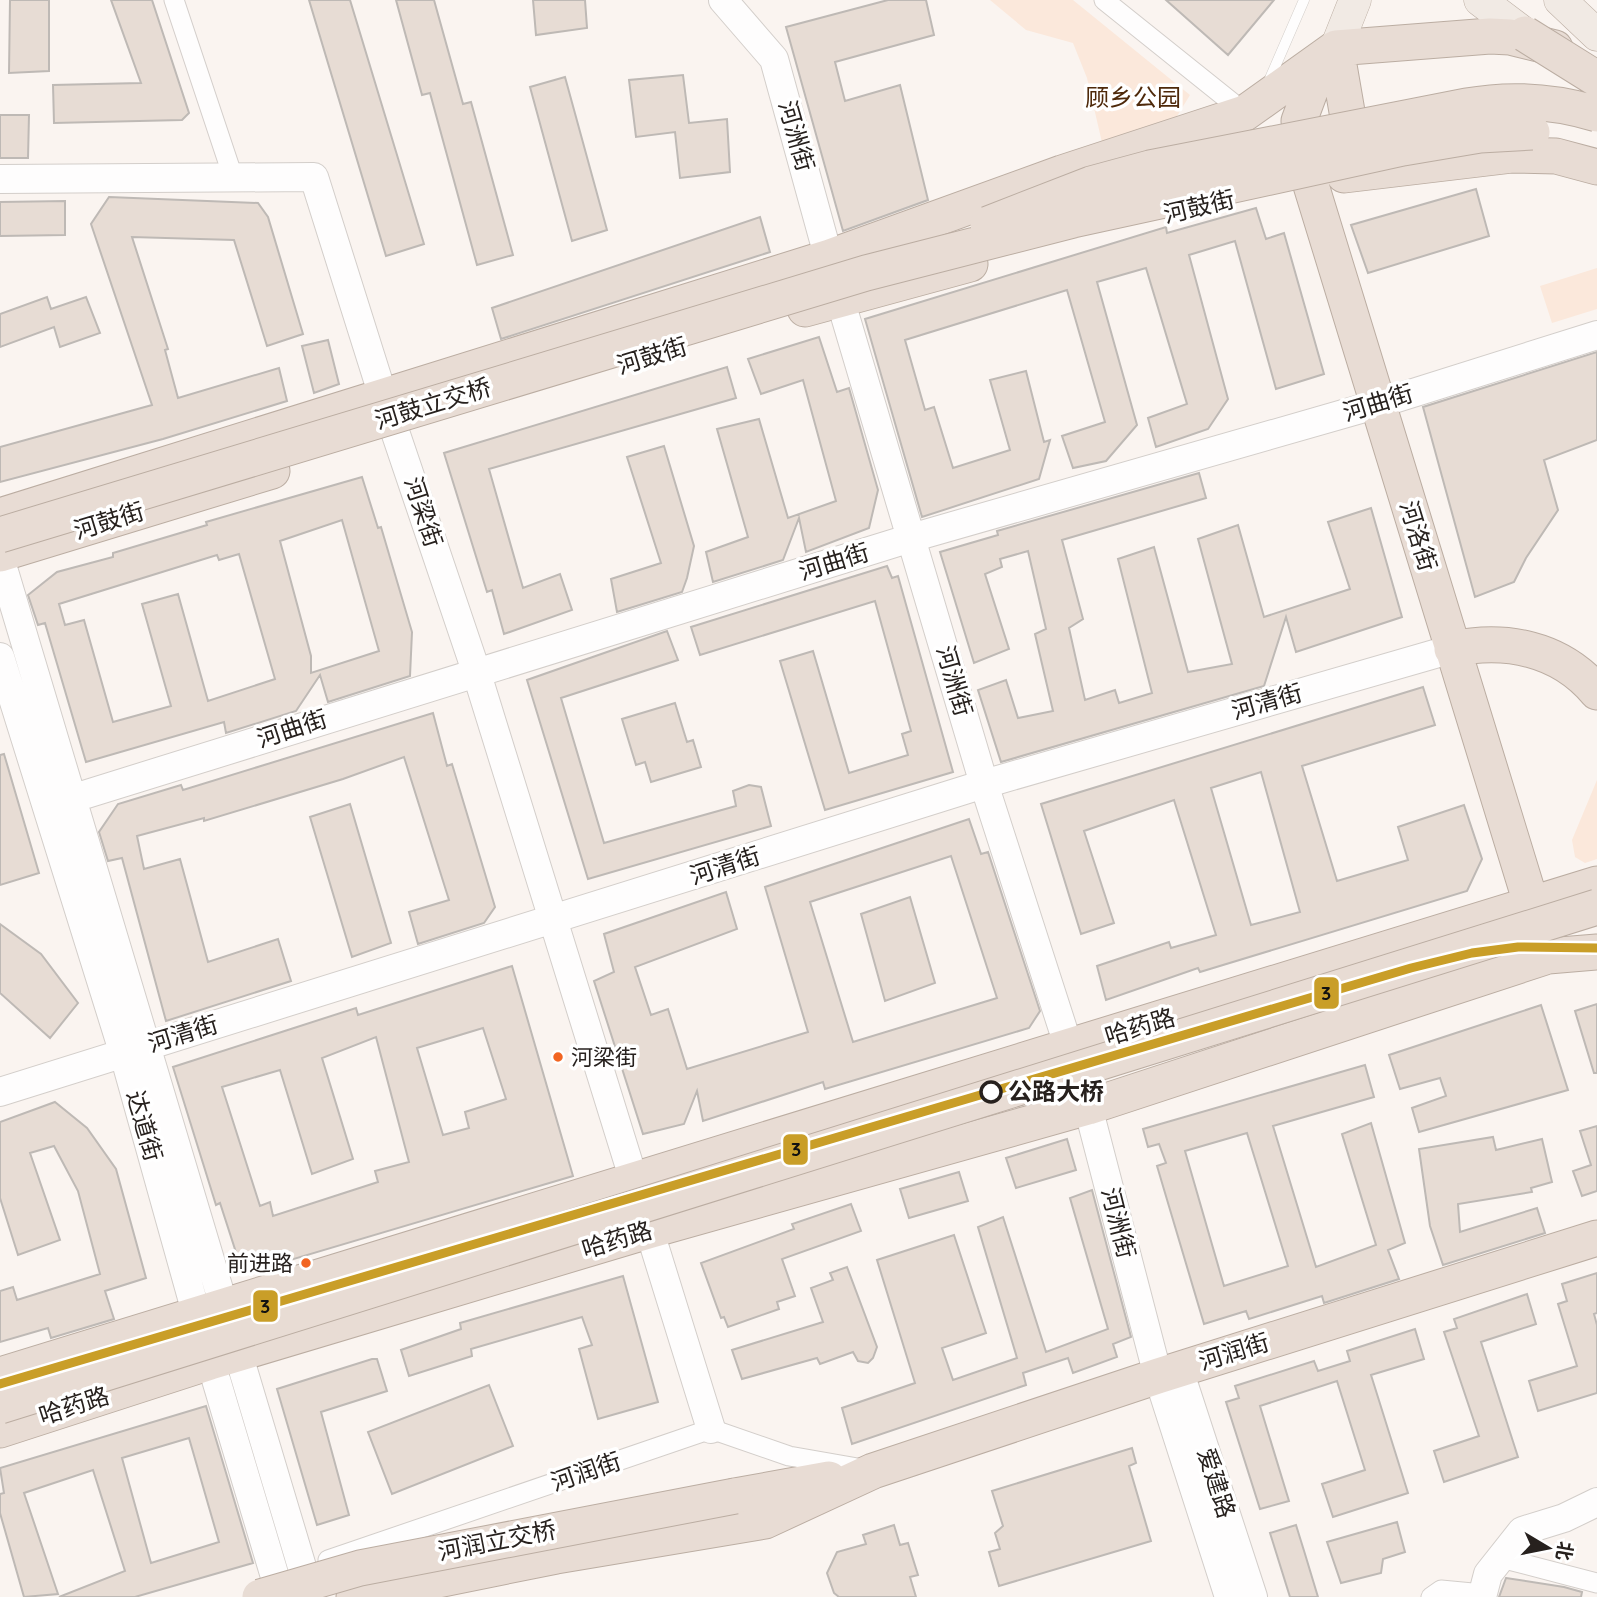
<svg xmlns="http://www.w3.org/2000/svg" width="1597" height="1597" viewBox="0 0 1597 1597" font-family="Quicksand,'Noto Sans SC',sans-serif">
	<rect width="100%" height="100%" fill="#faf4f0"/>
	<!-- green -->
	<path fill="#fbe8db" d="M990 0H1073L1190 95 1171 126 1104 151 1087 78 1073 43 1026 30Z
		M1597 268V309L1552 323 1540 286Z
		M1597 780V859L1585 863 1575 857 1572 840Z"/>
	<!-- building -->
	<path fill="#e7dcd4" stroke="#beb9b5" stroke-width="2" fill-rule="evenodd" d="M10 0H49V71L9 73Z
		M111 0H152L189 113 182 120 54 123 53 85 141 83Z
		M309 0H350L424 244 386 256Z
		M396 0H434L463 104 471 102 513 255 477 265 430 93 422 95Z
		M533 0H585L587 28 536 35Z
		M888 0H926L934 35 835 62 845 101 900 85 928 200 843 231 786 27Z
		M1166 0H1274L1228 55Z
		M683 75 689 123 727 119 730 172 680 178 675 132 636 137 629 80Z
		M565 77 607 230 572 241 530 87Z
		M0 115H29L28 158H0Z
		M1476 189 1489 236 1368 273 1351 225Z
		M109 197 258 203 268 217 303 334 267 346 234 240 132 237 168 349 165 350 178 398 279 368 287 401 163 439 0 482V447L152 405 91 224Z
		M65 201V235L0 236V202Z
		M1256 208 1266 239 1284 233 1324 374 1276 389 1235 241 1189 255 1228 399 1208 429 1156 447 1148 418 1187 404 1146 268 1097 282 1137 425 1106 461 1073 468 1062 436 1105 422 1067 290 905 340 925 410 934 407 953 468 1010 450 990 380 1026 371 1044 442 1050 440 1039 479 922 517 865 319 1166 227 1167 233Z
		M760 217 770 252 501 339 492 308Z
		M47 297 51 309 86 297 100 333 60 347 54 327 0 347V314Z
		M819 337 837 392 849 388 878 490 869 528 806 552 799 518 783 560 713 582 706 552 748 537 717 429 759 419 788 518 836 501 803 380 761 394 748 359Z
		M328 340 339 384 314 393 302 346Z
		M1597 352V440L1544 460 1558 510 1526 558 1514 582 1475 597 1423 407Z
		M727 367 736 398 489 469 523 588 560 574 572 610 504 634 492 590 487 592 444 453Z
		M664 446 694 546 687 578 682 592 617 612 611 579 661 563 627 457Z
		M1199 473 1206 498 1062 540 1083 619 1069 628 1085 700 1115 690 1119 703 1152 693 1118 559 1154 547 1188 672 1232 664 1198 539 1238 525 1264 617 1350 589 1328 522 1371 508 1402 617 1296 652 1286 617 1264 686 1001 762 978 690 1006 680 1018 718 1053 711 1035 634 1046 629 1028 551 1000 559 1002 567 985 574 1009 649 974 663 940 552 998 535 997 531Z
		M362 477 378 528 381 527 412 632 410 676 328 702 320 675 296 711 226 733 224 722 86 762 45 623 38 625 28 595 57 572 113 557V553L207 525 206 522ZM342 520 379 651 311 673V656L280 541ZM239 554 275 679 208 701 178 594 142 604 171 706 113 722 84 620 65 625 59 604 217 555 219 560Z
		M887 566 892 578 898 576 953 772 825 810 780 661 813 651 849 773 908 755 902 734 911 731 875 601 700 655 691 627Z
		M667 631 678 660 561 698 604 843 736 806 733 791 749 785 761 787 771 826 588 879 527 680Z
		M1423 687 1435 725 1302 766 1337 881 1408 860 1398 827 1464 805 1482 859 1467 891 1200 972 1198 968 1106 1000 1097 966 1169 942 1171 948 1216 935 1174 800 1084 831 1114 923 1081 934 1041 804ZM1261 772 1300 912 1251 925 1211 788Z
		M675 703 687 742 693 740 701 767 651 782 645 762 636 765 622 719Z
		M433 713 447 766 452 764 495 907 484 923 418 944 409 912 449 900 404 757 343 779 204 821V818L137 836 144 869 180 859 208 962 278 939 291 981 166 1021 122 858 108 861 99 832 118 804 181 785 183 790Z
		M4 754 39 873 0 885V755Z
		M350 804 391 943 352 957 310 817Z
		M969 819 981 854 988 852 1040 1011 1029 1028 825 1089 823 1082 703 1121 697 1091 684 1124 643 1134 594 981 614 972 604 934 726 892 737 929 635 967 651 1015 668 1009 687 1069 808 1032 765 887ZM951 856 997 998 853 1042 810 902Z
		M910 897 935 983 885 1001 861 914Z
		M0 924 41 954 78 1003 50 1038 0 993Z
		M512 966 573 1176 243 1274 220 1203 216 1205 173 1067 356 1008 358 1015ZM483 1028 506 1099 465 1112 469 1128 443 1135 417 1048ZM376 1037 409 1162 375 1171 378 1182 273 1216 270 1202 260 1206 222 1087 280 1070 312 1174 353 1159 322 1058Z
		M1597 1004V1073H1594L1575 1011Z
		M1541 1005 1568 1090 1419 1132 1412 1108 1446 1096 1440 1078 1400 1089 1389 1055Z
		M1365 1065 1374 1097 1273 1126 1316 1267 1376 1245 1342 1134 1371 1123 1405 1243 1388 1250 1399 1279 1324 1303 1322 1296 1249 1319 1246 1311 1204 1324 1157 1166 1166 1163 1159 1144 1148 1147 1143 1129ZM1247 1133 1288 1266 1224 1286 1185 1151Z
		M55 1102 87 1128 116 1169 146 1278 105 1291 114 1319 51 1338 48 1328 0 1342V1291L13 1287 17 1300 100 1274 78 1191 54 1146 30 1153 60 1240 18 1255 0 1198V1122Z
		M1597 1126V1191L1582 1196 1573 1171 1591 1165 1580 1131Z
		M1493 1137 1496 1150 1542 1139 1552 1182 1531 1188 1532 1192 1458 1204 1460 1232 1537 1208 1545 1233 1443 1265 1430 1226 1419 1149Z
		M1067 1139 1076 1170 1016 1188 1006 1158Z
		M959 1172 968 1201 909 1218 900 1189Z
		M1092 1190 1131 1337 1113 1344 1117 1357 1073 1373 1068 1358 1023 1373 1026 1385 852 1444 842 1408 915 1383 877 1260 954 1235 986 1333 942 1348 953 1380 1017 1358 978 1227 1003 1217 1046 1352 1108 1329 1070 1198Z
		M851 1204 861 1231 782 1259 795 1296 777 1302 779 1309 728 1327 724 1317 721 1318 701 1263 794 1229 792 1224Z
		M847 1267 877 1347 873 1358 868 1363 858 1361 853 1352 820 1364 817 1358 742 1379 732 1350 823 1322 811 1288 833 1280 830 1273Z
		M1597 1273V1313L1594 1314 1597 1325V1393L1538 1411 1529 1381 1577 1366 1558 1304 1567 1301 1562 1284Z
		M623 1276 658 1402 598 1419 579 1349 592 1345 582 1317 471 1349 472 1356 409 1376 401 1350 461 1329 460 1323Z
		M1527 1294 1536 1324 1481 1342 1518 1457 1444 1482 1434 1451 1479 1436 1444 1332 1457 1328 1454 1319Z
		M1415 1329 1424 1359 1371 1375 1408 1493 1333 1517 1322 1484 1365 1470 1337 1381 1260 1406 1289 1501 1260 1509 1226 1402 1239 1398 1235 1386 1314 1361 1318 1371 1350 1361 1347 1351Z
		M372 1359H377L387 1391 321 1412 349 1515 317 1525 277 1389Z
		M489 1385 513 1446 392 1494 368 1432Z
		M206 1406 253 1563 135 1597H59L125 1571 93 1470 24 1493 58 1594 24 1597 0 1513V1494L4 1493 0 1468ZM189 1438 219 1542 151 1563 122 1458Z
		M1132 1448 1136 1463 1129 1466 1151 1541 999 1586 989 1552 1000 1549 995 1533 1003 1526 992 1491Z
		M1397 1522 1405 1552 1383 1559 1381 1573 1341 1583 1327 1542Z
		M894 1525 900 1545 908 1543 918 1575 910 1577 916 1597H839L834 1593 827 1573 837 1552 866 1544 863 1535Z
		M1296 1525 1305 1554 1318 1597H1290L1270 1533Z
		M1506 1578 1564 1587 1582 1592 1581 1597H1499Z"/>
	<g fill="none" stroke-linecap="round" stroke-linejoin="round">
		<defs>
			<path id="lane" d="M1268 83 1304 0"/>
			<path id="street" d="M174 0 233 177
				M1104 0 1245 113
				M1501 1558 1597 1583
				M328 1560 711 1429 789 1456 869 1470
				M1431 1597 1441 1590 1483 1594"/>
			<path id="secondary" d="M723 0 774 59 840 299 984 784 1088 1107 1158 1376 1229 1597
				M0 179 314 177 383 396 476 671 711 1429
				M0 558 311 1597
				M0 657 123 1051 197 1316 281 1597
				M74 798 911 538 1378 404 1597 335
				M0 1092 984 784 1452 649
				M1179 1370 1253 1597
				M1482 1597 1488 1574 1522 1531 1564 1518 1597 1502"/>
			<path id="primary" d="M1480 0 1525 34
				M1560 0 1597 35
				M1336 48 1355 0"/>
			<path id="highway" d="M1336 48 1355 158
				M1328 59 1315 78 1299 121 1310 182 1538 926
				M1344 175 1512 155 1556 156 1597 167
				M805 309 970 264
				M0 516 830 257 1062 173 1245 113 1336 48 1490 36 1510 37 1555 48
				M0 554 272 471
				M1452 649C1506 638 1560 648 1597 692
				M0 1375 1597 884
				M0 1430 210 1362 648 1231 1088 1107 1548 956 1597 952
				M735 1496 829 1479
				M354 1597 556 1556 765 1521 873 1471 1158 1376 1597 1238"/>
		</defs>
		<!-- lane casing -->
		<use href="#lane" stroke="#d3ceca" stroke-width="11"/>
		<!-- street casing -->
		<use href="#street" stroke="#d3ceca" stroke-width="21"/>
		<!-- secondary casing -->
		<use href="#secondary" stroke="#d3ceca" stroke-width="30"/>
		<!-- primary casing -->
		<use href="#primary" stroke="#bbada2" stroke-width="33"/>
		<!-- highway casing -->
		<use href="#highway" stroke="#bbada2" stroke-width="37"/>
		<!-- lane -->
		<use href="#lane" stroke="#fefdfd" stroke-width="10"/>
		<!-- street -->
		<use href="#street" stroke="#fefdfd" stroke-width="19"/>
		<!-- secondary -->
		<use href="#secondary" stroke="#fefdfd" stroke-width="28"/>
		<!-- primary -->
		<use href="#primary" stroke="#f1eae4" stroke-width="32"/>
		<!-- highway -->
		<use href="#highway" stroke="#e8dcd4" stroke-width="35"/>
		<defs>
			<path id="highway-bridge" d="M1525 34 1597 79
				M988 224 1091 184 1150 168 1467 106C1511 98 1554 101 1597 114
				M0 535 866 273 1073 220 1403 148 1480 135 1532 132
				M0 1406 1597 907
				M260 1597 360 1568 735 1496"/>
		</defs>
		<!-- highway-bridge casing -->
		<use href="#highway-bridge" stroke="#bbada2" stroke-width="37" stroke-linecap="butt"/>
		<!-- highway-bridge -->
		<use href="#highway-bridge" stroke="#e8dcd4" stroke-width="35"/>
		<defs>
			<path id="metro-1" d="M0 1384 1411 968 1472 953 1518 947 1597 948"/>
		</defs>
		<!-- metro-1 casing -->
		<use href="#metro-1" stroke="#fff" stroke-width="14"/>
		<!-- metro-1 -->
		<use href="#metro-1" stroke="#c99e28" stroke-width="9"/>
	</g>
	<!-- markers -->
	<g fill="#f26522" stroke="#fff" stroke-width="2.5">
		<circle cx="558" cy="1057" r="6"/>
		<circle cx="306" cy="1263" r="6"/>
	</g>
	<circle fill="#fff" stroke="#27211e" stroke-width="3.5" cx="991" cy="1092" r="10"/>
	<g text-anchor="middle" stroke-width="7" stroke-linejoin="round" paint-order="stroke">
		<!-- bus labels -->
		<g font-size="22" fill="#27211e" stroke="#fff" text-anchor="start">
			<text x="571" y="1065">河梁街</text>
			<text x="293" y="1271" text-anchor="end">前进路</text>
		</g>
		<!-- park labels -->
		<g font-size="24" fill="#4e290a" stroke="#fff">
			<text x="1133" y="106">顾乡公园</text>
		</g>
		<!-- street labels -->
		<g font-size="24" fill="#27211e" stroke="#fff">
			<text transform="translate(796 136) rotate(74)" y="8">河洲街</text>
			<text transform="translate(1199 207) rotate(-13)" y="8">河鼓街</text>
			<text transform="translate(652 356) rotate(-17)" y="8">河鼓街</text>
			<text transform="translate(1378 403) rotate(-17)" y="8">河曲街</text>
			<text transform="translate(433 404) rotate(-17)" y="8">河鼓立交桥</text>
			<text transform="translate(423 512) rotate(72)" y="8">河梁街</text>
			<text transform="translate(109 521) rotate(-17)" y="8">河鼓街</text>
			<text transform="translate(1418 536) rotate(73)" y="8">河洛街</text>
			<text transform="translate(834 562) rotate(-17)" y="8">河曲街</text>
			<text transform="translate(954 681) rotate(74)" y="8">河洲街</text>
			<text transform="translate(1267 702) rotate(-16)" y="8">河清街</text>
			<text transform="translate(292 729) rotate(-18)" y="8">河曲街</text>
			<text transform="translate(725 866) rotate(-18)" y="8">河清街</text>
			<text transform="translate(1140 1027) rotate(-17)" y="8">哈药路</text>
			<text transform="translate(183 1034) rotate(-17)" y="8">河清街</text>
			<text transform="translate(144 1126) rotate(74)" y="8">达道街</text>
			<text transform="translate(1118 1223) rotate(76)" y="8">河洲街</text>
			<text transform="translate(617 1240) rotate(-17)" y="8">哈药路</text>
			<text transform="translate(1234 1352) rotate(-17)" y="8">河润街</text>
			<text transform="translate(74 1406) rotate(-18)" y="8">哈药路</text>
			<text transform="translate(586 1472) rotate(-19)" y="8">河润街</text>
			<text transform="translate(1216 1483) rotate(72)" y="8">爱建路</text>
			<text transform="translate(497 1541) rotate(-11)" y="8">河润立交桥</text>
		</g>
		<!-- stop labels -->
		<g font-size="24" font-weight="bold" fill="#27211e" stroke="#fff" text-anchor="start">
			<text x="1008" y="1100">公路大桥</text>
		</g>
	</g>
	<g stroke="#fff" stroke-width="2.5">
		<rect x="1313" y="976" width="27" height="34" rx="7" fill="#c99e28"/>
		<rect x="782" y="1133" width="27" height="33" rx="7" fill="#c99e28"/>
		<rect x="252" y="1289" width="27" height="34" rx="7" fill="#c99e28"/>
	</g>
	<g font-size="19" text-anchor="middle" font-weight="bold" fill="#111">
		<text x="1326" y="1000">3</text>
		<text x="796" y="1156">3</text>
		<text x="265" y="1313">3</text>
	</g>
	<!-- north arrow -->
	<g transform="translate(1548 1548) rotate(100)" stroke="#ffffff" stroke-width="5" paint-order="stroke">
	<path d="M0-5L12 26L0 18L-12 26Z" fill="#27211e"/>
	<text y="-10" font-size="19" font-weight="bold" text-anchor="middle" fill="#27211e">北</text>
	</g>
</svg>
